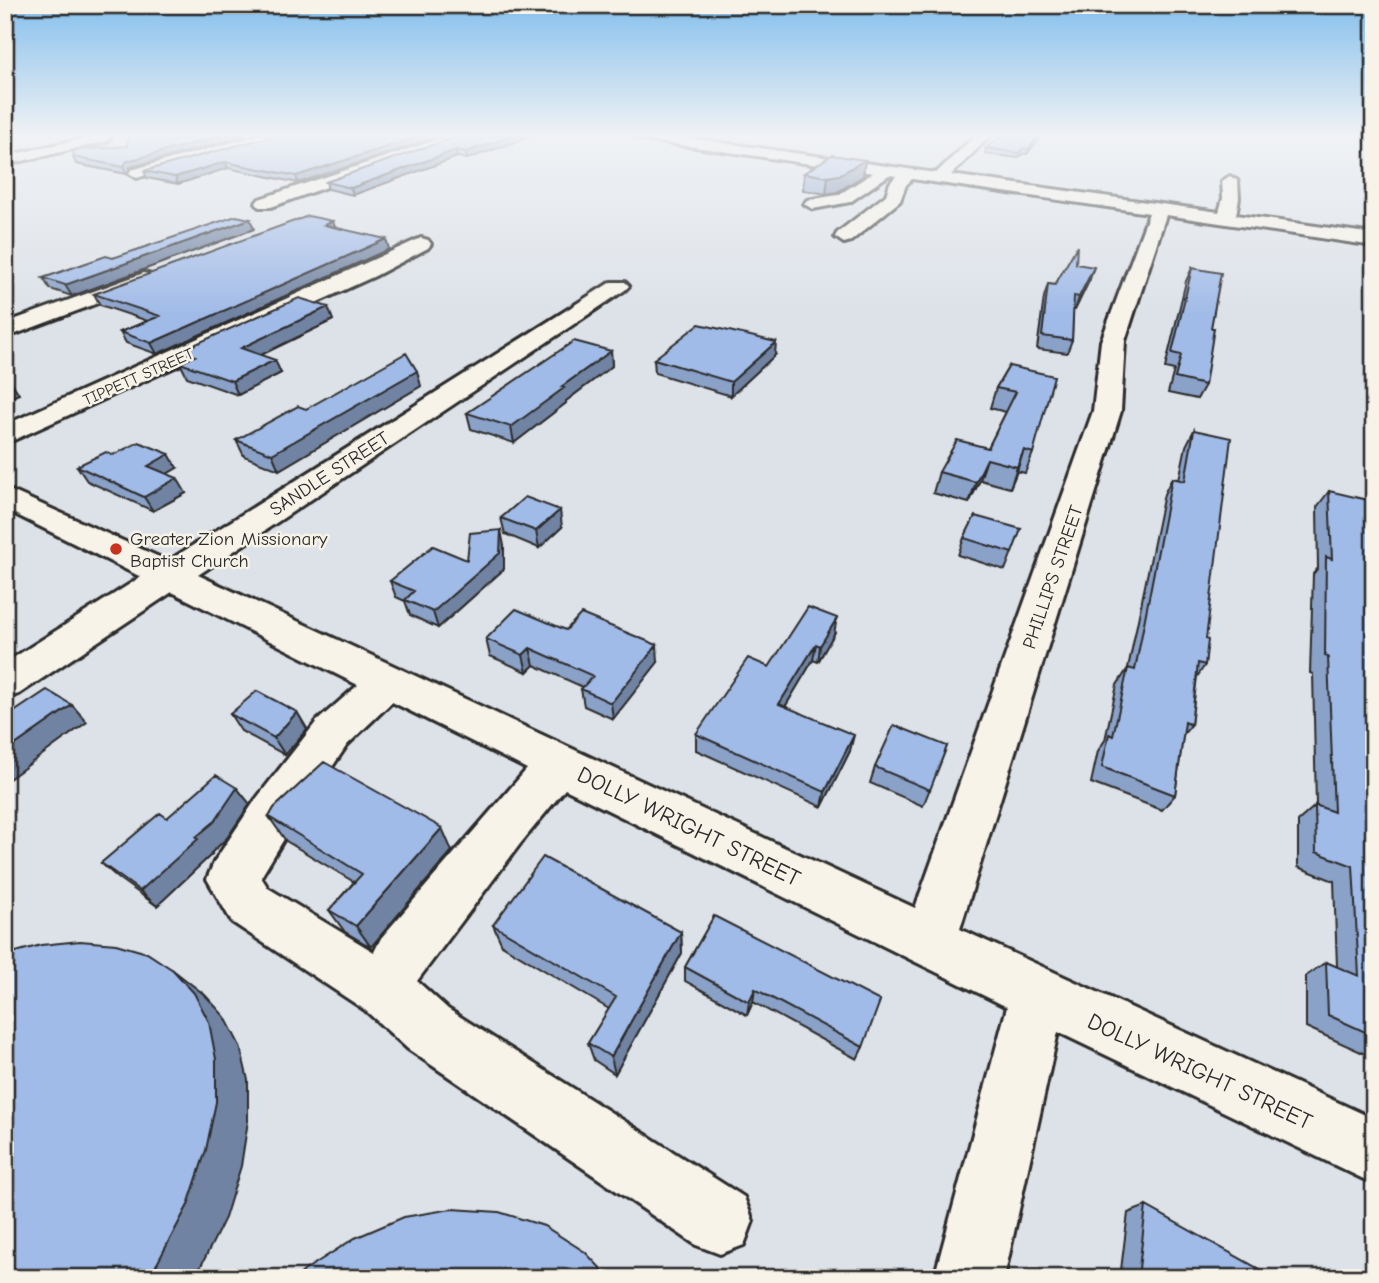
<svg xmlns="http://www.w3.org/2000/svg" width="1379" height="1283" viewBox="0 0 1379 1283" font-family="'Comic Neue',sans-serif">
	<rect width="100%" height="100%" fill="#dde2e8"/>
	<filter id="ink" filterUnits="userSpaceOnUse"><feTurbulence type="fractalNoise" baseFrequency=".0143" numOctaves="2"/><feDisplacementMap in="SourceGraphic" scale="14" xChannelSelector="R" yChannelSelector="G"/><feConvolveMatrix kernelMatrix="1 2 1 2 8 2 1 2 1" color-interpolation-filters="sRGB"/></filter>
	<g filter="url(#ink)">
		<g fill="none" stroke-linecap="round" stroke-linejoin="round">
			<defs>
				<path id="minor" d="M99 135H108L110 138 108 141 5 165V156Z
					M259 135H281L279 138 143 176 137 178 129 173 131 170Z
					M451 135H471L271 207H259L256 203 259 199Z
					M633 135H667L936 173 976 135H991L951 175 1219 212 1223 198 1222 181 1230 176 1238 181 1239 198 1236 215 1374 234V246L1166 215 1125 341 1121 411 960 929 1374 1119V1184L1058 1032 1004 1278H934L1007 1007 565 789 520 844 417 981 448 1009 744 1197 753 1221 744 1245 720 1254 696 1245 408 1049 365 1010 232 922 207 879 214 862 256 799 317 721 358 685 172 592 19 694 5 698V663L141 577 5 509V488L168 561 611 282H625L629 286 625 290 198 575 915 908 1093 411 1101 341 1149 213 912 179 906 185 900 201 851 241 844 243 835 237 837 233 886 195 890 183 896 176 889 175 850 202 813 209 804 204 807 200 838 195 873 173 640 139ZM392 702 527 769 381 938 374 952 268 888 261 877 290 829 347 745Z
					M421 238 428 240 431 244 428 248 375 276 5 444V425Z
					M144 273 151 275 154 279 151 283 5 338V323Z"/>
			</defs>
			<!-- minor casing -->
			<use href="#minor" stroke="#2b2b2b" stroke-width="6"/>
			<!-- minor -->
			<use href="#minor" fill="#f7f3e8" fill-rule="evenodd"/>
		</g>
		<!-- wall -->
		<path fill="#8aa1c8" stroke="#2b2b2b" stroke-width="2" d="M198 135H250L130 167 127 174 76 164 73 157 127 146 172 141Z
			M276 135H444L298 183 228 168 178 184 147 178 144 171Z
			M461 135H535L467 159 457 157 353 195 328 189 326 182Z
			M1042 135 1027 154H1022L1018 158 985 154 986 148Z
			M865 160 863 176 837 192 826 194 803 190 804 173Z
			M335 227 389 249 157 354 126 343 120 332 148 321 100 305 94 294Z
			M254 229 72 296 50 289 43 278 113 258Z
			M1076 264 1090 279 1075 310 1073 309 1072 340 1067 353 1037 349 1044 297 1048 284 1055 285Z
			M1192 268 1211 328 1205 385 1197 399 1168 393 1174 370 1165 368 1186 281Z
			M333 320 261 355 281 373 238 395 187 377 180 363 185 361 180 351Z
			M611 351 612 366 566 401V403L514 443 471 429 467 413Z
			M775 355 731 396 655 373 654 359Z
			M1009 366 1033 453 1025 473 1017 471 1010 488 980 480 969 503 933 493 939 472 988 448 1006 412 990 408 996 388Z
			M421 386 279 470 244 456 236 440 306 409Z
			M1194 430 1206 639 1205 665 1197 677 1191 725 1183 735 1175 795 1162 810 1091 783 1098 751 1105 740 1117 685 1128 668 1164 494 1172 478 1179 480 1186 446Z
			M113 455 177 468 167 474 186 493 153 511 87 481 77 466Z
			M1329 491 1374 522V1050L1365 1054 1306 1027V976L1326 962 1337 967 1334 881 1298 867V821L1316 805 1313 674 1310 673 1313 574 1318 568 1317 507Z
			M501 518 562 527 539 548 505 534Z
			M1021 529 1005 570 958 555 964 538Z
			M504 546V569L438 628 410 615 405 601 396 597 390 581 467 560Z
			M566 630 658 662 613 719 584 706 581 689 583 687 534 665 527 672 490 656 486 639Z
			M834 634 818 662 813 660 785 707 850 751 822 807 696 750V734L769 667Z
			M297 712 307 729 285 755 241 731 230 714Z
			M947 746 923 806 870 783 875 767Z
			M250 804 227 838 211 853 212 854 157 906 118 878 101 863 167 818Z
			M269 817 452 851 371 947 345 932 329 910 354 882 286 841Z
			M714 916 863 1047 857 1059 753 1002 747 1015 685 981V967Z
			M493 925 681 932 682 953 615 1074 594 1060 588 1043 609 1009 502 945Z
			M1146 1206 1275 1278H1120L1128 1213Z"/>
		<!-- shaded-wall -->
		<path fill="#7183a2" stroke="#2b2b2b" stroke-width="2" d="M225 135H250L130 167 127 174 123 167 127 161Z
			M424 135H444L298 183 296 176Z
			M516 135H535L467 159 466 152Z
			M1039 135H1042L1027 154 1028 149Z
			M456 150 457 157 353 195 351 188Z
			M865 160 863 176 837 192 826 194 828 177Z
			M225 162 228 168 178 184 175 177Z
			M250 219 254 229 72 296 65 285Z
			M333 221 336 231 324 225Z
			M386 239 389 249 157 354 151 343Z
			M1094 267 1090 279 1075 310 1079 297Z
			M328 307 333 320 246 362 241 348Z
			M776 342 775 355 731 396V382Z
			M611 351 612 366 566 401V403L514 443 511 427 561 387Z
			M275 360 281 373 238 395 232 381Z
			M417 371 421 386 279 470 272 454Z
			M9 378 19 394 5 400V380Z
			M1024 450 1017 471 1010 488 1017 467Z
			M169 454 177 468 156 480 148 466Z
			M987 459 980 480 969 503 976 482Z
			M177 478 186 493 153 511 144 497Z
			M560 510 562 527 539 548 536 531Z
			M501 530 504 546V569L438 628 433 612Z
			M837 618 834 634 818 662 820 646Z
			M816 644 813 660 777 720 779 704Z
			M657 645 658 662 613 719 611 703Z
			M530 648 534 665 527 672 523 655Z
			M72 705 87 722 5 782V752Z
			M297 712 307 729 285 755 274 738Z
			M854 735 850 751 822 807 825 792Z
			M237 788 250 804 227 838 211 853 212 854 157 906 140 891 196 837Z
			M442 828 452 851 371 947 356 926Z
			M681 932 682 953 615 1074 611 1057Z
			M173 970 205 995 225 1017 240 1046 248 1080V1121L241 1166 225 1218 195 1278H148Z
			M755 989 753 1002 747 1015 749 1002Z"/>
		<!-- building -->
		<path fill="#a1bbe8" stroke="#2b2b2b" stroke-width="2" d="M128 135H138L172 141 198 135H225L127 161 123 167 73 157 74 150 127 146Z
			M276 135H424L296 176 225 162 175 177 144 171Z
			M461 135H516L466 152 456 150 351 188 326 182Z
			M1002 135H1039L1028 149 1023 148 1019 153 986 148Z
			M832 155 865 160 839 175 828 177 804 173Z
			M236 216 250 219 65 285 43 278 106 256 113 258Z
			M308 216 333 221 324 225 386 239 151 343 120 332 160 316 94 294Z
			M1077 246 1076 264 1094 267 1079 297 1074 296 1072 340 1042 336 1048 284 1055 285Z
			M1192 268 1221 273 1211 328H1214L1205 385 1175 378 1181 355 1172 353Z
			M299 298 328 307 241 348 275 360 232 381 180 363 195 356 180 351Z
			M699 324 776 342 731 382 654 359Z
			M574 341 611 351 561 387 564 388 511 427 467 413Z
			M406 353 417 371 272 454 236 440 298 406 306 409Z
			M1009 366 1054 376 1033 453 1024 450 1017 467 987 459 976 482 939 472 957 440 988 448 1016 392 996 388Z
			M1194 430 1231 438 1206 639 1208 640 1205 665 1198 663 1191 725 1185 722 1175 795 1102 767 1109 734 1113 736 1128 668 1135 670 1172 478 1185 481Z
			M139 442 169 454 148 466 177 478 144 497 77 466 106 452 113 455Z
			M1329 491 1372 501 1374 522V1036L1328 1015 1326 962 1359 976 1353 866 1316 852 1315 805 1334 812 1328 657 1325 656 1326 557 1332 559Z
			M525 497 560 510 536 531 501 518Z
			M975 516 1021 529 1012 553 964 538Z
			M501 530 500 553 433 612 405 600 414 591 390 581 433 546 467 560 470 533Z
			M808 607 837 618 820 646 816 644 779 704 854 735 825 792 696 734 748 658 769 667Z
			M516 609 566 630 581 614 657 645 611 703 581 689 593 676 530 648 523 655 486 639Z
			M47 690 72 705 5 752V718Z
			M257 691 297 712 274 738 230 714Z
			M894 725 947 746 930 790 875 767Z
			M324 762 442 828 356 926 329 910 362 874 269 817 274 808Z
			M216 775 237 788 214 822 196 837 198 839 140 891 101 863 160 813 167 818Z
			M543 857 681 932 611 1057 588 1043 616 997 493 925Z
			M714 916 880 1001 863 1047 755 989 749 1002 685 967Z
			M80 941 116 944 147 953 173 970 194 993 209 1022 216 1059V1102L206 1150 188 1205 158 1262 148 1278H5V955L41 945Z
			M1146 1206 1275 1278H1138Z
			M452 1209 499 1212 544 1226 585 1252 610 1278H296L305 1270 355 1238 404 1217Z"/>
	</g>
	<!-- sky -->
	<linearGradient id="sky" x2="0" y2="1"><stop stop-color="#85bfec"/><stop offset="0.43" stop-color="#f0f2f5"/><stop offset="1" stop-color="#f0f2f5" stop-opacity="0"/></linearGradient>
	<rect width="1379" height="314" fill="url(#sky)"/>
	<!-- markers -->
	<circle fill="#c8321e" stroke="#f7f3e8" stroke-width="2.5" cx="116" cy="549" r="7"/>
	<g text-anchor="middle" stroke-width="5" stroke-linejoin="round" paint-order="stroke">
		<!-- far-street labels -->
		<g font-size="16" fill="#2b2b2b" stroke="#f7f3e8">
			<text transform="translate(138 376) rotate(-24)" y="6">TIPPETT STREET</text>
		</g>
		<!-- street labels -->
		<g font-size="19" fill="#2b2b2b" stroke="#f7f3e8">
			<text transform="translate(329 473) rotate(-33)" y="7">SANDLE STREET</text>
			<text transform="translate(1052 577) rotate(-71)" y="7">PHILLIPS STREET</text>
		</g>
		<!-- poi labels -->
		<g font-size="19" fill="#2b2b2b" stroke="#f7f3e8" text-anchor="start">
			<text x="130" y="545">Greater Zion Missionary<tspan x="130" dy="22">Baptist Church</tspan></text>
		</g>
		<!-- near-street labels -->
		<g font-size="23" fill="#2b2b2b" stroke="#f7f3e8">
			<text transform="translate(689 826) rotate(26)" y="8">DOLLY WRIGHT STREET</text>
			<text transform="translate(1200 1071) rotate(25)" y="8">DOLLY WRIGHT STREET</text>
		</g>
	</g>
	<!-- margin -->
	<rect width="1379" height="1283" fill="none" stroke="#f7f3e8" stroke-width="28"/>
	<rect x="14" y="14" width="1351" height="1255" fill="none" stroke="#2b2b2b" stroke-width="2.5" filter="url(#ink)"/>
</svg>
